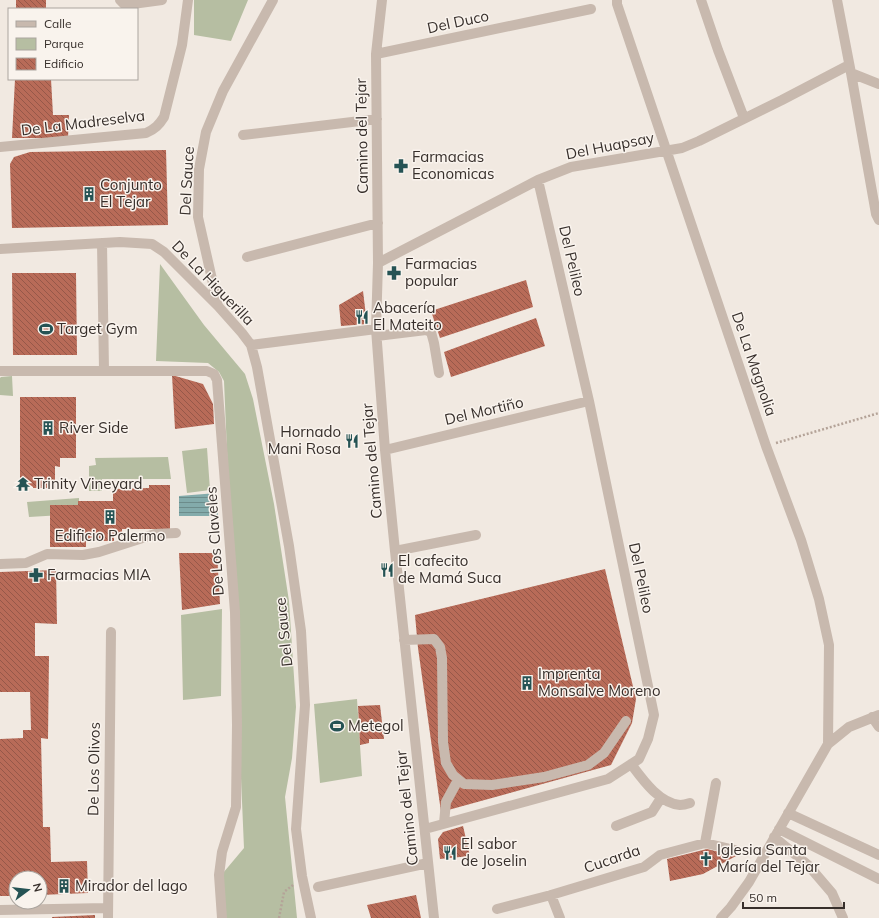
<svg xmlns="http://www.w3.org/2000/svg" width="879" height="918" viewBox="0 0 879 918" font-family="Mulish,sans-serif">
	<defs>
		<pattern id="water-rules" width="6" height="5" patternUnits="userSpaceOnUse"><rect width="6" height="5" fill="#83abab"/><path d="M0 2.5h6" fill="none" stroke="#6c8c8b"/></pattern>
		<pattern id="building-back-hatch" width="6" height="6" patternUnits="userSpaceOnUse"><rect width="6" height="6" fill="#b86b58"/><path d="M-1 5l2 2M0 0l6 6M5-1l2 2" fill="none" stroke="#965849"/></pattern>
	</defs>
	<rect width="100%" height="100%" fill="#f1e9e1"/>
	<!-- green -->
	<path fill="#b6bea2" d="M194 0H248L231 41 194 35Z
		M160 264 204 325 245 374 253 399 274 504 289 601 296 707 292 758 285 797 297 918H225L223 873 244 848 224 381 219 372 208 363 156 361Z
		M12 376 13 396 0 395V378L1 377Z
		M207 448 210 490 187 493 182 451Z
		M168 457 171 479H102V491H89V466L96 465 95 458Z
		M79 498V514L29 517 27 502Z
		M222 609 221 696 183 700 181 615Z
		M357 699 362 776 320 783 314 704Z"/>
	<!-- water -->
	<path fill="url(#water-rules)" d="M217 493 218 516H179V496Z"/>
	<!-- building -->
	<path fill="url(#building-back-hatch)" d="M16 0H46V9H16Z
		M15 79H51L53 115H69L68 138H12Z
		M166 150 168 225 12 228 10 164 14 157 30 152Z
		M12 273H76L77 355H13Z
		M526 280 533 307 440 338 431 311Z
		M363 291 367 324 341 326 339 305Z
		M536 318 545 346 451 377 444 352Z
		M172 375 203 384 213 404 214 424 175 429Z
		M20 397H76V458H60V467L55 466V488H20Z
		M149 485H170V529H122V536H114V541H86V547H50V505H78V501H113V489L149 488Z
		M179 553H217L220 604 182 610Z
		M605 569 636 699 632 723 611 765 441 812 418 648 415 615Z
		M56 570 57 624 35 623V656H49L48 739 41 738 43 827H50L51 862 87 861 88 893 40 895V878H16V896H0V739L23 738V730H31L30 692H0V572Z
		M380 705 384 739H369V743L360 745 358 706Z
		M463 826 470 856 440 859 438 839 443 832Z
		M707 849 736 856 703 874 670 881 667 859Z
		M416 895 421 918H371L367 905Z
		M95 915V918H52V917Z"/>
	<g fill="none" stroke-linecap="round" stroke-linejoin="round">
		<!-- path -->
		<path stroke="#b4a398" stroke-width="2.5" stroke-dasharray="2 2" stroke-linecap="butt" d="M776 443 879 413
			M279 918 284 892 293 885"/>
		<!-- minor -->
		<path stroke="#c8b9ae" stroke-width="10" d="M120 0 125 5 162 0
			M382 0 376 54 378 263 376 329 385 450 395 551 434 918
			M617 0V4L766 446 801 540 819 599 829 645 828 744
			M701 0 718 50 744 118
			M837 0 851 73 879 84
			M376 54 591 9
			M851 73 876 214 879 220
			M243 135 377 119
			M0 147 146 133C155 129 159 125 164 117L182 45 188 0
			M102 243 104 370
			M0 249 120 242 152 244 164 252 218 306 242 333 251 345 257 367 289 546 301 631 305 705 296 829 302 876 311 918
			M247 257 378 223
			M378 263 538 180 571 167 682 148 699 141 782 100 849 65
			M218 306 198 217 199 169 206 132 223 91 273 0
			M377 336 426 330 431 332 434 343 439 373
			M251 345 376 329
			M0 371H207L214 374 217 380 235 612 237 725 236 807 222 852 219 875 222 918
			M385 450 589 401
			M395 551 476 535
			M0 564 26 563 47 554 83 555 99 552 155 534 176 533
			M404 640 434 639 440 647 442 658 443 742 446 763 453 775 464 784 492 785 544 777 588 765 604 753 626 721
			M872 717 879 727
			M631 764C643 780 659 803 680 805 683 805 687 804 690 803
			M788 813 879 855
			M444 823 446 802 458 780
			M616 826 652 812 661 798
			M425 829 608 779 639 759 648 739 654 715 589 401 538 180
			M779 829 879 879
			M774 837 808 865 832 893 843 918
			M705 843 716 783
			M318 887 428 863
			M551 895 560 918
			M497 909 551 895 644 867 660 855 705 843 735 850
			M0 910 107 908
			M108 918 111 632
			M721 918 731 907 749 882 828 744 849 727 879 715"/>
	</g>
	<!-- icons -->
	<defs>
		<symbol id="pharmacy-bare" viewBox="-9 -9 18 18"><path d="M-2-6h4v4h4v4h-4v4h-4v-4h-4v-4h4Z" fill="#255354" stroke="#f9f3ed" stroke-width="2.5" paint-order="stroke"/></symbol>
		<symbol id="building-bare" viewBox="-9 -9 18 18"><path d="M-4-6H4V6H1V3H-1V6H-4ZM-2.5-4.3h1.7v1.8h-1.7ZM.8-4.3h1.7v1.8H.8ZM-2.5-1h1.7V.8h-1.7ZM.8-1h1.7V.8H.8Z" fill="#255354" stroke="#f9f3ed" stroke-width="2.5" paint-order="stroke"/></symbol>
		<symbol id="restaurant-bare" viewBox="-9 -9 18 18"><path d="M-5-6h1v4h1v-4h1v4h1v-4h1v5L-1.5 .5V6h-2V.5L-5-1ZM5-6V6H3V1.5H1.5Q1.5-4 5-6Z" fill="#255354" stroke="#f9f3ed" stroke-width="2.5" paint-order="stroke"/></symbol>
		<symbol id="stadium-bare" viewBox="-9 -9 18 18"><path d="M0-5a6.5 5 0 1 0 0 10a6.5 5 0 1 0 0-10ZM-3.5-1.8h7v3.6h-7Z" fill="#255354" stroke="#f9f3ed" stroke-width="2.5" paint-order="stroke"/></symbol>
		<symbol id="temple-bare" viewBox="-9 -9 18 18"><path d="M0-6L5-2H3V0L6.5 2.5H4V6H1.5V3h-3V6H-4V2.5H-6.5L-3 0V-2H-5Z" fill="#255354" stroke="#f9f3ed" stroke-width="2.5" paint-order="stroke"/></symbol>
		<symbol id="church-bare" viewBox="-9 -9 18 18"><path d="M-1.2-6h2.4v3.5h3.3v2.4h-3.3V6h-2.4V-.1h-3.3v-2.4h3.3Z" fill="#255354" stroke="#f9f3ed" stroke-width="2.5" paint-order="stroke"/></symbol>
	</defs>
	<g fill-rule="evenodd">
		<use href="#pharmacy-bare" x="391" y="156" width="20" height="20"/>
		<use href="#building-bare" x="79" y="184" width="20" height="20"/>
		<use href="#pharmacy-bare" x="384" y="263" width="20" height="20"/>
		<use href="#restaurant-bare" x="352" y="307" width="20" height="20"/>
		<use href="#stadium-bare" x="36" y="319" width="20" height="20"/>
		<use href="#building-bare" x="38" y="418" width="20" height="20"/>
		<use href="#restaurant-bare" x="342" y="431" width="20" height="20"/>
		<use href="#temple-bare" x="13" y="474" width="20" height="20"/>
		<use href="#building-bare" x="100" y="507" width="20" height="20"/>
		<use href="#restaurant-bare" x="377" y="560" width="20" height="20"/>
		<use href="#pharmacy-bare" x="26" y="565" width="20" height="20"/>
		<use href="#building-bare" x="517" y="673" width="20" height="20"/>
		<use href="#stadium-bare" x="327" y="716" width="20" height="20"/>
		<use href="#restaurant-bare" x="440" y="843" width="20" height="20"/>
		<use href="#church-bare" x="696" y="849" width="20" height="20"/>
		<use href="#building-bare" x="54" y="876" width="20" height="20"/>
	</g>
	<g text-anchor="middle" stroke-width="3" stroke-linejoin="round" paint-order="stroke">
		<!-- street labels -->
		<g font-size="15" fill="#372f2b" stroke="#f9f3ed">
			<text transform="translate(458 22) rotate(-12)" y="5">Del Duco</text>
			<text transform="translate(83 123) rotate(-7)" y="5">De La Madreselva</text>
			<text transform="translate(362 136) rotate(-91)" y="5">Camino del Tejar</text>
			<text transform="translate(610 146) rotate(-11)" y="5">Del Huapsay</text>
			<text transform="translate(187 181) rotate(-87)" y="5">Del Sauce</text>
			<text transform="translate(572 261) rotate(77)" y="5">Del Pelileo</text>
			<text transform="translate(213 283) rotate(46)" y="5">De La Higuerilla</text>
			<text transform="translate(754 364) rotate(71)" y="5">De La Magnolia</text>
			<text transform="translate(484 411) rotate(-13)" y="5">Del Mortiño</text>
			<text transform="translate(372 461) rotate(-95)" y="5">Camino del Tejar</text>
			<text transform="translate(215 541) rotate(-94)" y="5">De Los Claveles</text>
			<text transform="translate(641 578) rotate(78)" y="5">Del Pelileo</text>
			<text transform="translate(284 632) rotate(-96)" y="5">Del Sauce</text>
			<text transform="translate(94 769) rotate(-89)" y="5">De Los Olivos</text>
			<text transform="translate(407 808) rotate(-96)" y="5">Camino del Tejar</text>
			<text transform="translate(612 859) rotate(-19)" y="5">Cucarda</text>
		</g>
		<!-- poi labels -->
		<g font-size="15" fill="#372f2b" stroke="#f9f3ed" text-anchor="start">
			<text x="412" y="162">Farmacias<tspan x="412" dy="17">Economicas</tspan></text>
			<text x="100" y="190">Conjunto<tspan x="100" dy="17">El Tejar</tspan></text>
			<text x="405" y="269">Farmacias<tspan x="405" dy="17">popular</tspan></text>
			<text x="373" y="313">Abacería<tspan x="373" dy="17">El Mateito</tspan></text>
			<text x="57" y="334">Target Gym</text>
			<text x="59" y="433">River Side</text>
			<text x="341" y="437" text-anchor="end">Hornado<tspan x="341" dy="17">Mani Rosa</tspan></text>
			<text x="34" y="489">Trinity Vineyard</text>
			<text x="110" y="541" text-anchor="middle">Edificio Palermo</text>
			<text x="398" y="566">El cafecito<tspan x="398" dy="17">de Mamá Suca</tspan></text>
			<text x="47" y="580">Farmacias MIA</text>
			<text x="538" y="679">Imprenta<tspan x="538" dy="17">Monsalve Moreno</tspan></text>
			<text x="348" y="731">Metegol</text>
			<text x="461" y="849">El sabor<tspan x="461" dy="17">de Joselin</tspan></text>
			<text x="717" y="855">Iglesia Santa<tspan x="717" dy="17">María del Tejar</tspan></text>
			<text x="75" y="891">Mirador del lago</text>
		</g>
	</g>
	<!-- legend -->
	<rect x="8" y="8" width="130" height="72" fill="#f9f3ed" stroke="#aba59f"/>
	<rect x="16" y="21" width="20" height="6" fill="#c8b9ae" stroke="#aba59f"/>
	<text x="44" y="28" font-size="12" fill="#372f2b">Calle</text>
	<rect x="16" y="38" width="20" height="12" fill="#b6bea2" stroke="#aba59f"/>
	<text x="44" y="48" font-size="12" fill="#372f2b">Parque</text>
	<rect x="16" y="58" width="20" height="12" fill="url(#building-back-hatch)" stroke="#aba59f"/>
	<text x="44" y="68" font-size="12" fill="#372f2b">Edificio</text>
	<!-- north arrow -->
	<g transform="translate(28 890) rotate(75)"><circle r="19" fill="#f9f3ed" stroke="#aba59f"/>
	<path d="M0-3L7 15L0 10L-7 15Z" fill="#255354"/>
	<text y="-6" font-size="11" font-weight="bold" text-anchor="middle" fill="#372f2b">N</text>
	</g>
	<!-- scale -->
	<path d="M743 902v6h101v-6" fill="none" stroke="#372f2b" stroke-width="2"/>
	<text x="749" y="902" font-size="12" fill="#372f2b" stroke="#f9f3ed" stroke-width="3" paint-order="stroke">50 m</text>
</svg>
